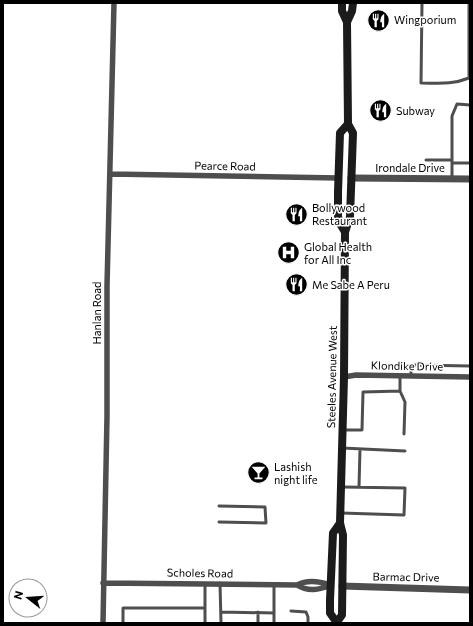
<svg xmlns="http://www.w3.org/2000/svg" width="473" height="626" viewBox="0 0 473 626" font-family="Commissioner,sans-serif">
	<rect width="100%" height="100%" fill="#fff"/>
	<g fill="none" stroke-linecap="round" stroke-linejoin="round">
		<!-- service -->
		<path stroke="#4e4e4e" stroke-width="3" d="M422 3 421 83C439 83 451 85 469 78V3
			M426 160H452
			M452 163H470
			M452 179V116L457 104 470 105
			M411 376V368L415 365 470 366
			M400 391 405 402 404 434
			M344 430H362L363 392 400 391V376
			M342 448 405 451
			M359 487 360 449
			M341 513 404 515 405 488 343 487
			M219 522 266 523 265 507 219 506
			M220 583 221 623
			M205 608V584
			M291 611 306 612 308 617V623
			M221 612 274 613
			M123 623V608H205V623
			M258 623V612
			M274 623V585"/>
		<!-- minor -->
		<path stroke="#4e4e4e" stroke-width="5.5" d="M110 174 339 178
			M344 377 356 375 470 377
			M103 583 297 585C308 592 319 590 331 585
			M297 585C308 579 319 581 330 585
			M103 623 107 416V286L114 3"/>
		<!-- tertiary -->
		<path stroke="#4e4e4e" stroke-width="7" d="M351 178 470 179
			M342 586 470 590"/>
		<!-- secondary -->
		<path stroke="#1b1b1b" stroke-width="8" d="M347 22 352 11 353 3
			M345 232 339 222 338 216V192L340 133 348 124
			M337 622 342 615 343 535 340 523 344 377 345 232 350 217 353 133 348 124 347 22 342 11V3
			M337 623 330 613V600L333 533 340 523"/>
	</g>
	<!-- icons -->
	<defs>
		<symbol id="restaurant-disc" viewBox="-11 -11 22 22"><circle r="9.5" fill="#000" stroke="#fff"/><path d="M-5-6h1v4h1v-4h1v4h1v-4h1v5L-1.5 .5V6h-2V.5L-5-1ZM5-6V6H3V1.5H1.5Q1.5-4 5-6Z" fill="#fff"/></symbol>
		<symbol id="hospital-disc" viewBox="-11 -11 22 22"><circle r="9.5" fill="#000" stroke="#fff"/><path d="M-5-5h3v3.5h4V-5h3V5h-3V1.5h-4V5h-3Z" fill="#fff"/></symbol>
		<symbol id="bar-disc" viewBox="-11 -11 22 22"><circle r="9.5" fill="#000" stroke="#fff"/><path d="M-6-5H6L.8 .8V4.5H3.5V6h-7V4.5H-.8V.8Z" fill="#fff"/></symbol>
	</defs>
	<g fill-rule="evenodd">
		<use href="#restaurant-disc" x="366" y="8" width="25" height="25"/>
		<use href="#restaurant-disc" x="368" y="98" width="25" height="25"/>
		<use href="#restaurant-disc" x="284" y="202" width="25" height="25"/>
		<use href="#hospital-disc" x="276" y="240" width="25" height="25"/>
		<use href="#restaurant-disc" x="284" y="272" width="25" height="25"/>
		<use href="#bar-disc" x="246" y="460" width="25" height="25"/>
	</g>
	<g text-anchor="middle" stroke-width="3" stroke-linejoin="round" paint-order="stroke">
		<!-- poi labels -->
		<g font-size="11" fill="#000" stroke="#fff" text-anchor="start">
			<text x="394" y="24">Wingporium</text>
			<text x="396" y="115">Subway</text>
			<text x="312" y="212">Bollywood<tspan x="312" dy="13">Restaurant</tspan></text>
			<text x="304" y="251">Global Health<tspan x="304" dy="13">for All Inc</tspan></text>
			<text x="312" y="289">Me Sabe A Peru</text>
			<text x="274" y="471">Lashish<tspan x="274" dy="13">night life</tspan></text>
		</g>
		<!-- street labels -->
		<g font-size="11" fill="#000" stroke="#fff">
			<text transform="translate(225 166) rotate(1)" y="4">Pearce Road</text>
			<text x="410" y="172">Irondale Drive</text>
			<text transform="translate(97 313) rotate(-90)" y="4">Hanlan Road</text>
			<text transform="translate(407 366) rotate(1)" y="4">Klondike Drive</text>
			<text transform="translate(332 377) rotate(-89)" y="4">Steeles Avenue West</text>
			<text transform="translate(200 573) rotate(1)" y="4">Scholes Road</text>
			<text transform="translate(406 577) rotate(1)" y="4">Barmac Drive</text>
		</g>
	</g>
	<!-- border -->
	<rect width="473" height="626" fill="none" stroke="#000000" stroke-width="8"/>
	<!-- north arrow -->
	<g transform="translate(28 598) rotate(287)"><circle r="19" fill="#ffffff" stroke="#999999"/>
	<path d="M0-3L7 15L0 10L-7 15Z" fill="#000000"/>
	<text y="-6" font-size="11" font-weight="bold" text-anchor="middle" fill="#000000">N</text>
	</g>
</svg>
